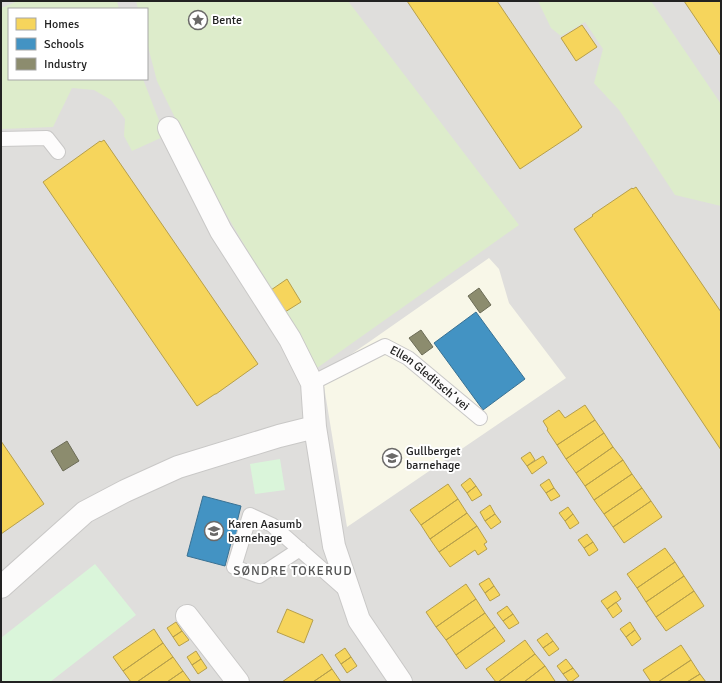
<svg xmlns="http://www.w3.org/2000/svg" width="722" height="683" viewBox="0 0 722 683" font-family="Signika,sans-serif">
	<rect width="100%" height="100%" fill="#f0eeeb"/>
	<!-- residential -->
	<path fill="#dfdedc" fill-rule="evenodd" d="M1 1H721V682H1ZM9 9H147V79H9Z"/>
	<!-- education -->
	<path fill="#f8f7e8" d="M489 258 499 269 509 303 566 378 347 527 322 374 369 342Z"/>
	<!-- grass -->
	<path fill="#ddeccb" d="M18 1H117L119 9H9V79H143L165 136 132 151 124 136 125 119 111 100 94 90 72 88 53 127 1 129V8Z
		M136 1H348L519 225 317 368 203 175 157 81 147 43V9H138Z
		M538 1H651L721 104V206L675 195 619 110 594 83 603 49 585 22 561 36 551 28Z"/>
	<!-- park -->
	<path fill="#daf5da" d="M280 459 285 490 255 494 250 464Z
		M95 564 136 615 50 682H3L1 679V638Z"/>
	<!-- homes -->
	<path fill="#f6d55c" stroke="#b69f4b" d="M407 1H497L582 127 578 130H579L520 169Z
		M684 1H721V56Z
		M582 25 597 47 576 61 561 38Z
		M104 140 258 364 216 394H215L197 406 43 182 100 141 101 142Z
		M636 187 721 312V450L574 229 593 216 592 215 632 188 633 189Z
		M287 279 301 302 285 312 271 290Z
		M585 405 595 420 557 445 547 430 548 429 543 421 559 410 565 418Z
		M595 420 604 433 566 459 557 445Z
		M604 433 613 447 576 473 566 459Z
		M1 441 44 504 1 534Z
		M613 447 623 460 585 486 576 473Z
		M530 452 535 460 527 466 521 458Z
		M543 456 547 463 532 474 527 466Z
		M623 460 632 474 594 500 585 486Z
		M632 474 642 488 604 514 594 500Z
		M470 478 476 486 467 493 461 485Z
		M549 479 554 488 546 493 540 485Z
		M448 484 458 499 421 525 410 510Z
		M476 486 482 495 472 501 467 493Z
		M554 488 560 496 551 501 546 493Z
		M642 488 651 501 613 527 604 514Z
		M458 499 467 513 430 539 421 525Z
		M651 501 662 517 624 543 613 527Z
		M490 505 495 514 485 521 480 512Z
		M568 507 573 514 565 521 559 513Z
		M467 513 477 526 439 552 430 539Z
		M495 514 501 522 491 529 485 521Z
		M573 514 579 523 570 529 565 521Z
		M477 526 487 542 484 544 487 549 478 555 475 550 450 567 439 552Z
		M587 534 593 542 584 548 578 540Z
		M593 542 598 550 589 556 584 548Z
		M665 548 675 562 637 588 627 574Z
		M675 562 684 576 646 602 637 588Z
		M684 576 694 591 656 617 646 602Z
		M489 578 494 586 485 593 479 584Z
		M466 584 476 599 436 627 426 612Z
		M494 586 500 595 490 601 485 593Z
		M616 591 621 599 607 609 601 601Z
		M694 591 704 606 666 631 656 617Z
		M476 599 485 613 446 640 436 627Z
		M616 602 622 611 613 618 607 609Z
		M507 606 513 614 503 621 497 613Z
		M287 609 313 620 304 643 277 632Z
		M485 613 495 627 456 655 446 640Z
		M513 614 519 623 509 629 503 621Z
		M176 622 182 631 173 637 167 628Z
		M630 622 635 630 626 637 620 629Z
		M495 627 505 641 466 669 456 655Z
		M154 629 163 643 123 671 113 657Z
		M635 630 641 639 632 646 626 637Z
		M182 631 189 640 179 646 173 637Z
		M547 633 553 641 543 648 537 640Z
		M525 640 535 654 498 682H496L486 669Z
		M553 641 559 649 549 656 543 648Z
		M163 643 173 657 137 682H131L123 671Z
		M681 645 691 660 658 682H651L643 670Z
		M345 648 351 657 341 664 335 655Z
		M196 651 201 659 192 665 187 657Z
		M322 654 332 669 313 682H282Z
		M535 654 545 666 524 682H498Z
		M173 657 183 671 167 682H137Z
		M351 657 357 666 347 673 341 664Z
		M201 659 207 668 198 674 192 665Z
		M566 659 573 668 563 674 557 666Z
		M691 660 700 674 687 682H658Z
		M545 666 555 681 554 682H524Z
		M573 668 579 676 571 682H569L563 674Z
		M332 669 341 682H313Z
		M183 671 191 682H167Z
		M700 674 706 682H687Z"/>
	<!-- schools -->
	<path fill="#4393c3" stroke="#397193" d="M476 312 525 379 483 410 434 343Z
		M203 496 241 506 236 526 240 527 235 545 231 543 225 566 187 556Z"/>
	<!-- industry -->
	<path fill="#8c8c6e" stroke="#6c6c57" d="M479 288 491 305 480 313 468 296Z
		M421 330 433 347 422 355 409 338Z
		M67 441 79 461 63 471 51 451Z"/>
	<g fill="none" stroke-linecap="round" stroke-linejoin="round">
		<defs>
			<g id="service">
				<path d="M1 139 47 138 58 152"/>
				<path id="s1" d="M312 383 385 346 408 358 480 418"/>
				<path d="M300 549 259 576 234 567 250 515 272 525 348 592"/>
			</g>
			<path id="minor" d="M169 128 221 231 290 339 312 383 315 427 334 546 359 620 401 682
				M1 587 85 512 125 491 178 467 279 436 315 427
				M187 616 238 682"/>
		</defs>
		<!-- service casing -->
		<use href="#service" stroke="#c9c8c7" stroke-width="16"/>
		<!-- minor casing -->
		<use href="#minor" stroke="#c9c8c7" stroke-width="24"/>
		<!-- service -->
		<use href="#service" stroke="#fdfcfc" stroke-width="14"/>
		<!-- minor -->
		<use href="#minor" stroke="#fdfcfc" stroke-width="22"/>
	</g>
	<!-- icons -->
	<defs>
		<symbol id="sight-ring" viewBox="-11 -11 22 22"><circle r="9.5" fill="#fff" stroke="#6a6968" stroke-width="1.5"/><path d="M0-6L1.8-2.2L6-1.7L2.9 1.2L3.7 5.4L0 3.3L-3.7 5.4L-2.9 1.2L-6-1.7L-1.8-2.2Z" fill="#6a6968"/></symbol>
		<symbol id="school-ring" viewBox="-11 -11 22 22"><circle r="9.5" fill="#fff" stroke="#6a6968" stroke-width="1.5"/><path d="M0-5L7-2L0 1L-7-2ZM-4 1L0 2.5L4 1V4Q0 6-4 4Z" fill="#6a6968"/></symbol>
	</defs>
	<g fill-rule="evenodd">
		<use href="#sight-ring" x="187" y="9" width="22" height="22"/>
		<use href="#school-ring" x="381" y="447" width="22" height="22"/>
		<use href="#school-ring" x="203" y="520" width="22" height="22"/>
	</g>
	<g text-anchor="middle" stroke-width="4" stroke-linejoin="round" paint-order="stroke">
		<!-- poi labels -->
		<g font-size="12" fill="#222" stroke="#fff" text-anchor="start">
			<text x="212" y="24">Bente</text>
			<text x="406" y="455">Gullberget<tspan x="406" dy="14">barnehage</tspan></text>
			<text x="228" y="528">Karen Aasumb<tspan x="228" dy="14">barnehage</tspan></text>
		</g>
		<!-- street labels -->
		<g font-size="12" fill="#222" stroke="#fff">
			<text dy="4" stroke="none"><textPath href="#s1" startOffset="137">Ellen Gleditsch’ vei</textPath></text>
		</g>
		<!-- neighbourhood labels -->
		<g font-size="13" letter-spacing="1" fill="#555" stroke="#fff">
			<text x="293" y="575">SØNDRE TOKERUD</text>
		</g>
	</g>
	<!-- border -->
	<rect width="722" height="683" fill="none" stroke="#222222" stroke-width="4"/>
	<!-- legend -->
	<rect x="8" y="8" width="140" height="72" fill="#ffffff" stroke="#a7a7a7"/>
	<rect x="16" y="18" width="20" height="12" fill="#f6d55c" stroke="#a7a7a7"/>
	<text x="44" y="28" font-size="12" fill="#222222">Homes</text>
	<rect x="16" y="38" width="20" height="12" fill="#4393c3" stroke="#a7a7a7"/>
	<text x="44" y="48" font-size="12" fill="#222222">Schools</text>
	<rect x="16" y="58" width="20" height="12" fill="#8c8c6e" stroke="#a7a7a7"/>
	<text x="44" y="68" font-size="12" fill="#222222">Industry</text>
</svg>
